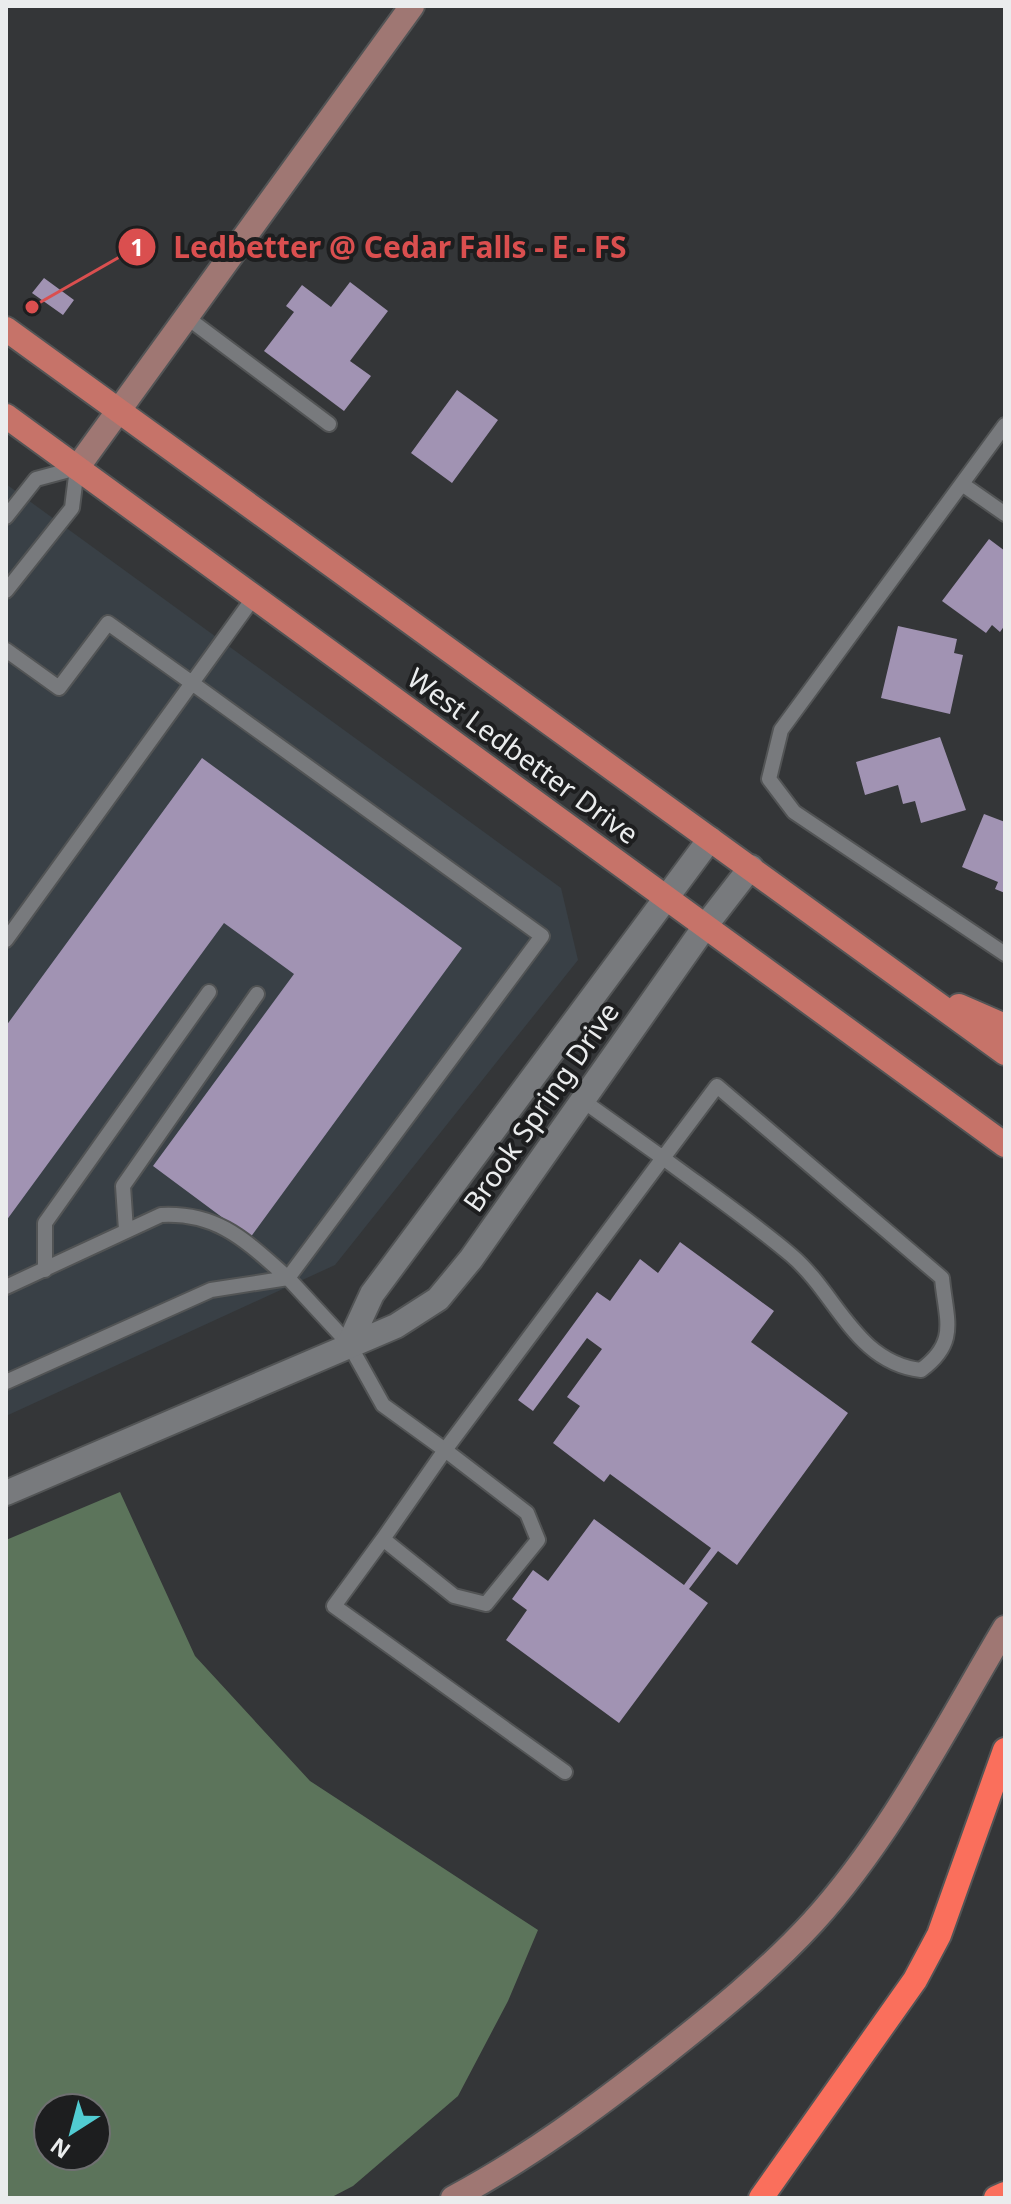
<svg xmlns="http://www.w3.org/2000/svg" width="1011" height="2204" viewBox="0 0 1011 2204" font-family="'Noto Sans',sans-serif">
	<rect width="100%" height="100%" fill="#343638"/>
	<!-- built -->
	<path fill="#394046" d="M6 484 561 888 578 960 335 1265 6 1416Z"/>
	<!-- forest -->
	<path fill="#5c745b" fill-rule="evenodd" d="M120 1492 195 1656 310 1781 538 1930 508 2001 458 2096 353 2186 330 2198H6V1540ZM48 2108H96V2156H48Z"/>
	<!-- building -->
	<path fill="#a193b3" d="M44 278 74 300 63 315 32 293Z
		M350 282 388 311 350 361 371 376 344 411 264 351 294 312 286 306 302 285 331 307Z
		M457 390 498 420 452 483 411 453Z
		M989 539 1005 551V625L1000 632 992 625 986 633 942 601Z
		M898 626 957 639 954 653 963 655 950 714 881 698Z
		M940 737 966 810 921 823 915 801 903 804 898 785 865 795 856 762Z
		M202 758 462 948 250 1238 153 1166 294 974 224 923 6 1221V1026Z
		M984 814 1005 822V893L995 889 998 882 962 867Z
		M680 1242 774 1311 751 1342 848 1413 737 1565 718 1551 689 1589 708 1603 619 1723 506 1640 527 1610 512 1599 533 1570 548 1581 594 1519 684 1585 711 1548 610 1474 604 1482 553 1443 580 1406 567 1397 602 1349 587 1338 533 1411 518 1400 597 1292 610 1301 640 1259 658 1273Z"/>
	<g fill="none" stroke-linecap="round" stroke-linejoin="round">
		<defs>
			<path id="service" d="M185 316 329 424
				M1005 425 781 730 769 779 794 812 1005 954
				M962 484 1005 514
				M6 517 36 479 77 468 72 508 6 591
				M254 597 192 683 542 936 288 1278 349 1344 383 1405 445 1450 383 1539 454 1596 486 1604 538 1540 527 1513 445 1450 663 1158C706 1190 751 1221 791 1255 837 1294 855 1362 921 1370 959 1342 946 1320 942 1278L717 1086 663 1158 582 1100
				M6 650 59 688 108 623 192 683 6 940
				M126 1230 123 1186 257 994
				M45 1270V1223L209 992
				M6 1287 161 1215C219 1212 247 1242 288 1278
				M6 1382 211 1290 288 1278
				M383 1539 334 1606 565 1772"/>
			<path id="minor" d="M349 1344 372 1294 710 839
				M6 1493 396 1326 438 1299 471 1259 706 925 751 867"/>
			<path id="secondary" d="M77 468 412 6
				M453 2198C528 2158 597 2107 663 2055 715 2014 768 1971 813 1922 891 1836 946 1727 1005 1628"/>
			<path id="primary" d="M6 329 1005 1053
				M6 416 1005 1145
				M959 1006 1005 1026"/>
			<path id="motorway" d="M761 2198 915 1980 939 1935 1005 1750
				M996 2198 1005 2194"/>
		</defs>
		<!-- service casing -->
		<use href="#service" stroke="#525455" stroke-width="18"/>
		<!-- minor casing -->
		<use href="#minor" stroke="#525455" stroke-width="28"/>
		<!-- secondary casing -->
		<use href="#secondary" stroke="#525455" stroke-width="28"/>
		<!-- primary casing -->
		<use href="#primary" stroke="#525455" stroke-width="28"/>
		<!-- motorway casing -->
		<use href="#motorway" stroke="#525455" stroke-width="28"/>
		<!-- service -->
		<use href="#service" stroke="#787a7d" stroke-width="14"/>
		<!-- minor -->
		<use href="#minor" stroke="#787a7d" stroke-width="24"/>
		<!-- secondary -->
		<use href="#secondary" stroke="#9f7773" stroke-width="24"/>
		<!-- primary -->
		<use href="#primary" stroke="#c67369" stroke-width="24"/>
		<!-- motorway -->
		<use href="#motorway" stroke="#fa6f5c" stroke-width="24"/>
	</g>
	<g text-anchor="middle" stroke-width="8" stroke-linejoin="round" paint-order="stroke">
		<!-- street labels -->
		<g font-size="28" fill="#eaeced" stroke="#1d1e1f">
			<text transform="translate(523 756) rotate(36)" y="10">West Ledbetter Drive</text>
			<text transform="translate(541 1107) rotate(-55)" y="10">Brook Spring Drive</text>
		</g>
	</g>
	<!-- callouts -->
	<path fill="none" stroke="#da4f4f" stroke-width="3" d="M32 307L137 247"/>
	<g fill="#da4f4f" stroke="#1d1e1f" stroke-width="3">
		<circle cx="32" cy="307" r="8"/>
		<circle cx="137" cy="247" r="20"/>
	</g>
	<g font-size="24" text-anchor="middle" font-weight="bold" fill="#fff">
		<text x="137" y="256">1</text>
	</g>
	<g font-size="30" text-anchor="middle" font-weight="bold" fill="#da4f4f" stroke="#1d1e1f" stroke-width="8" stroke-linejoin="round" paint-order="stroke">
		<text x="400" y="258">Ledbetter @ Cedar Falls - E - FS</text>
	</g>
	<!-- border -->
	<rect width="1011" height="2204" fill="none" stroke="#eaeced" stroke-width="16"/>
	<!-- north arrow -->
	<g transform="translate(72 2132) rotate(216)"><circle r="38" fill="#1d1e1f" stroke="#6f7071" stroke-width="2"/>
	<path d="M0-6L14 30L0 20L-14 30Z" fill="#51ccd2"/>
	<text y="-12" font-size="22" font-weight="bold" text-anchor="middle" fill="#eaeced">N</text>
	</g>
</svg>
